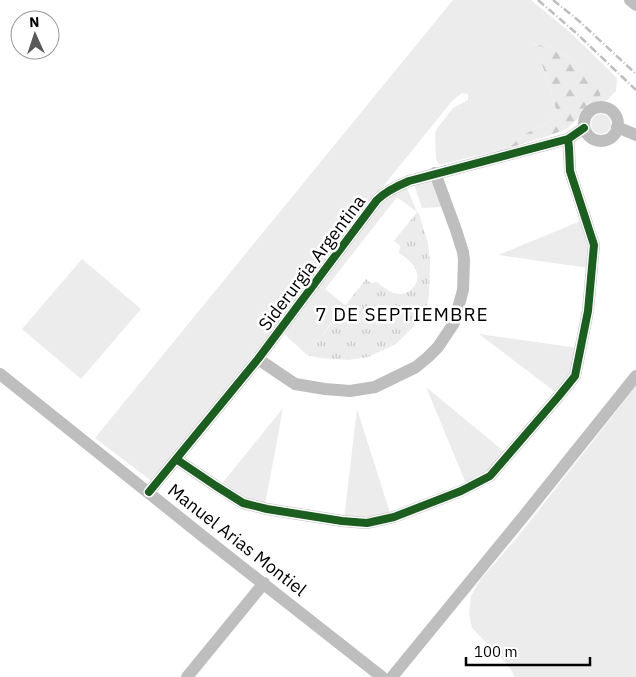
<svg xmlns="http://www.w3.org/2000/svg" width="636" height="677" viewBox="0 0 636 677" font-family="'IBM Plex Sans',sans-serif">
	<defs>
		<pattern id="forest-firs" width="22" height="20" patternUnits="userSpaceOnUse" patternTransform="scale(1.25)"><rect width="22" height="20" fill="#ececec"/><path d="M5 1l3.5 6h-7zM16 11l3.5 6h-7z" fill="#c9c9c9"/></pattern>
		<pattern id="park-tufts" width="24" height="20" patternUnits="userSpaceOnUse" patternTransform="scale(1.25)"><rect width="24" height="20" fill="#ececec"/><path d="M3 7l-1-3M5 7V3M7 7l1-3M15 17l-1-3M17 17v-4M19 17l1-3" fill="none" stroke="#c9c9c9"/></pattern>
	</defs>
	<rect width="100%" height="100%" fill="#fff"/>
	<!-- green -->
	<path fill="#ececec" d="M453 0H531L570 32 617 78 616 91 607 100 598 102 601 93 593 78 573 60 552 48 532 43 543 67 557 112 549 122 523 135 509 148 439 165 436 159 435 133 438 127 453 108 468 100V94L462 93 452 101 381 189 154 483 95 438Z
		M591 124a10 10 0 1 1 20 0a10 10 0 1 1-20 0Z
		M431 181 435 183 442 207 422 208 414 184Z
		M406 186 417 212 397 197 325 289 345 305 307 355 282 332 383 201Z
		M583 220 592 245 589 268 498 255Z
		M82 259 141 309 81 379 22 329Z
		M479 334 578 348 572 374 558 394Z
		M636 386V677H514L512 671 505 662 472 628 469 614 471 596 480 580 516 539Z
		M426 387 507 454 467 486Z
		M283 408 265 505 243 499 220 486Z
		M357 409 391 516 344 519Z"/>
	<!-- forest -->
	<path fill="url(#forest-firs)" d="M531 43 552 48 573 60 594 78 601 93 598 102 586 107 580 116 568 128 551 135 509 148 523 135 549 122 557 112 543 67Z"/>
	<!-- park -->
	<path fill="url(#park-tufts)" d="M417 212 419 214 428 243 430 262 429 295 427 306 423 313 415 325 396 344 368 357 348 360 320 358 307 355 366 279 371 283 377 282C382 286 388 291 394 293 408 298 422 283 416 270 413 263 405 257 399 253L400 246 394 241Z"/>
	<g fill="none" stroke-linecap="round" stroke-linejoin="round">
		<!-- minor -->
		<path stroke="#bebebe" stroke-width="12" d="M630 0 636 5
			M584 124a17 17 0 1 1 34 0a17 17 0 1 1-34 0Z
			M617 127 636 135
			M258 359 295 384 325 389 350 391 375 387 416 367 428 357 438 347 454 323 463 290 464 260 463 252 456 230 435 173
			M0 374 205 538 382 677
			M176 459 216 486 243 503 267 509 342 521 367 523 394 517 461 491 490 476 558 397 575 376 588 311 594 245 570 171 569 148 568 139
			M149 492 258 359 377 200C386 191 397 186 409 181L568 139 584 128
			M187 677 264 583
			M392 677 523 517 636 376"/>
		<!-- rail -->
		<path stroke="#bebebe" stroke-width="2.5" stroke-dasharray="8 2.5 1 2.5" stroke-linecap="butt" d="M538 0 575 32 636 90
			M553 0 579 21 636 74"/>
		<defs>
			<path id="cycleway" d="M176 459 216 486 243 503 267 509 342 521 367 523 394 517 461 491 490 476 558 397 575 376 588 311 594 245 570 171 569 148 568 139
				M149 492 258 359 377 200C386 191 397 186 409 181L568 139 584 128"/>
		</defs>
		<!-- cycleway casing -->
		<use href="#cycleway" stroke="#fff" stroke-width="11"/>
		<!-- cycleway -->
		<use href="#cycleway" stroke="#1b5e20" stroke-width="8"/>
	</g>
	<g text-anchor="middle" stroke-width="5" stroke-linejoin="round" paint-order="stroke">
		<!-- street labels -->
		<g font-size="18" fill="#000" stroke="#fff">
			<text transform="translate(312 263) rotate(-53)" y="6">Siderurgia Argentina</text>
			<text transform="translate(237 540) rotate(38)" y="6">Manuel Arias Montiel</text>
		</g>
		<!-- neighbourhood labels -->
		<g font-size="19" letter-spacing="1" fill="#000" stroke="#fff">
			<text x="402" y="321">7 DE SEPTIEMBRE</text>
		</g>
	</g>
	<!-- north arrow -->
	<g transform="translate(35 35) rotate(357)"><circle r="24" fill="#ffffff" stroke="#999999"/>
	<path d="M0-4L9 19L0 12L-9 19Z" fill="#595959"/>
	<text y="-8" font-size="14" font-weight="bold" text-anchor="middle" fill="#000000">N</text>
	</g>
	<!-- scale -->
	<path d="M466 657v8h124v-8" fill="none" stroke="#000000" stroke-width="2.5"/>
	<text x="474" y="657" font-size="15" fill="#000000" stroke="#ffffff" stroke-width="4" paint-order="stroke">100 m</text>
</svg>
